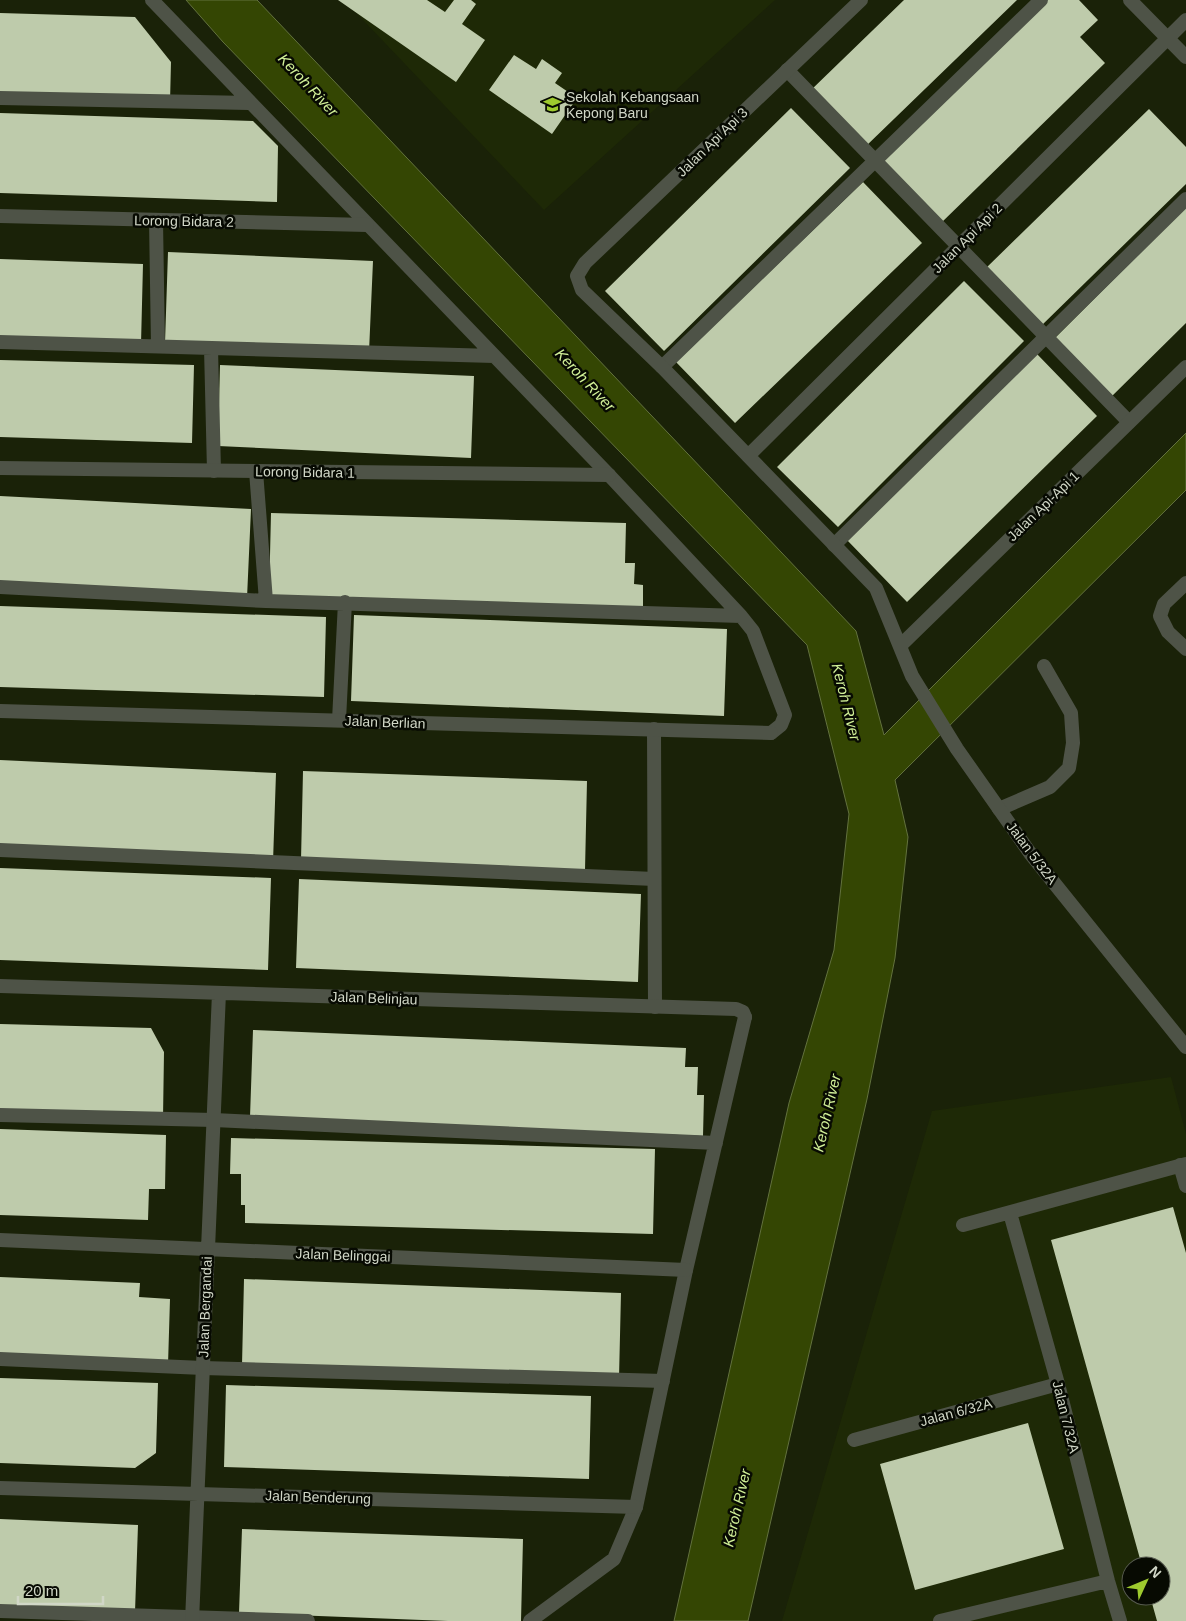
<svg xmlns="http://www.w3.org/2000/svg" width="1186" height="1621" viewBox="0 0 1186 1621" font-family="Helvetica,sans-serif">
	<rect width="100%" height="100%" fill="#1a2208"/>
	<!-- built -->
	<path fill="#1e2906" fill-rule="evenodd" d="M344 0H775L544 210Z
		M1171 1077 1186 1134V1621H782L932 1111ZM1131 1566H1161V1596H1131Z"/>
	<!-- water -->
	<path fill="#344603" stroke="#63723e" d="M186 0H257L856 631 884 735 1186 433V490L895 780 908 837 895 958 867 1099 748 1621H674L789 1103 834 950 849 814 807 645 223 42Z"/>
	<!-- building -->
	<path fill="#becbab" d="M338 0H427L445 12 454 0H471L476 4 462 24 485 40 456 82Z
		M904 0H1017L864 148 810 91Z
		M1047 0H1079L1098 20 1080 37 1105 63 940 224 880 163Z
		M0 13 135 17 171 62 170 102 0 96Z
		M514 55 536 69 542 59 562 73 555 83 577 98 552 134 489 90Z
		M791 108 850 168 664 351 605 291Z
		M1149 109 1186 147V184L1040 327 984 270Z
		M0 113 253 121 278 146 277 202 0 193Z
		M863 182 922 243 735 423 676 362Z
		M1186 207V323L1110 398 1053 340Z
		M168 252 373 261 369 352 165 343Z
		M0 259 143 264 141 344 0 340Z
		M964 281 1024 341 838 527 777 467Z
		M1037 354 1097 416 907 602 847 540Z
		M0 360 194 365 192 443 0 437Z
		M220 365 474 376 471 458 218 446Z
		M0 496 251 509 247 598 0 585Z
		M271 513 626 523 625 563H635L634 584 643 585V609L269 598Z
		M0 606 326 617 324 697 0 687Z
		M354 615 727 629 724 716 351 701Z
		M0 760 276 773 273 862 0 849Z
		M303 771 587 781 585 870 301 860Z
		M0 868 271 878 268 970 0 960Z
		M299 879 641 894 638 982 296 968Z
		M0 1024 151 1028 164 1052 163 1118 0 1113Z
		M253 1030 686 1048 685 1067H698L697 1095H704L703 1136 250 1117Z
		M0 1129 166 1135 165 1189H149L148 1220 0 1215Z
		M231 1138 655 1149 653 1234 245 1223V1205H241V1174H230Z
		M1173 1207 1186 1253V1621H1157L1150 1596H1161V1566H1142L1051 1240Z
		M0 1277 140 1283 139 1297 170 1299 168 1365 0 1357Z
		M244 1279 621 1293 619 1378 242 1365Z
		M0 1378 158 1383 156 1453 135 1468 0 1463Z
		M226 1385 591 1396 589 1479 224 1467Z
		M1028 1423 1064 1549 915 1590 880 1464Z
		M0 1519 138 1525 135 1612 0 1606Z
		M242 1529 523 1539 521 1621H448L239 1613Z"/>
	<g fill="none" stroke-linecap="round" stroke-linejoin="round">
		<!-- service -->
		<path stroke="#4e5347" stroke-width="14" d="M152 0 609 475 741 616 753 631 785 715 781 725 771 733
			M787 70 1129 422
			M0 98 249 103
			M156 220 158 346
			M0 342 494 356
			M211 348 214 471
			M662 367 1041 0
			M256 471 266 601
			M834 545 1186 199
			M1186 583 1164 604 1160 616 1168 632 1186 649
			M0 587 266 601 741 616
			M339 720 345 602
			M654 729 655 1007
			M999 809 1050 787 1069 768 1073 743 1071 713 1044 666
			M0 850 654 879
			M0 1115 214 1120 716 1143
			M1180 1165 1186 1186
			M1010 1213 1058 1384 1108 1581 1120 1621
			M963 1225 1186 1164
			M0 1359 203 1368 663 1381
			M854 1440 1058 1384
			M0 1611 308 1621
			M530 1621 614 1559 636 1507 686 1270 745 1017
			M940 1621 1108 1581"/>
		<!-- minor -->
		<path stroke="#4e5347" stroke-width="14" d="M861 0 585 263 577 276 582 290 662 367 876 588 912 676 957 749 1030 853 1186 1047
			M1130 0 1186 57
			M0 216 367 225
			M748 456 1186 20
			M0 468 609 475
			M901 645 1186 367
			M0 711 771 733
			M0 986 736 1009 743 1012 745 1017
			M0 1240 686 1270
			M0 1488 636 1507
			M192 1621 219 993"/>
	</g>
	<!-- icons -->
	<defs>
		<symbol id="school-bare" viewBox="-9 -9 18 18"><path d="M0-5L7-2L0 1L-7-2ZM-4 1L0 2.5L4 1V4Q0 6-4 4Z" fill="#9eca2e" stroke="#070a02" stroke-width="2.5" paint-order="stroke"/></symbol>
	</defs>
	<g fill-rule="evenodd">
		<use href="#school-bare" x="540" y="92" width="25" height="25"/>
	</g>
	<g text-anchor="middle" stroke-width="5" stroke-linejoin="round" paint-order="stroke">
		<!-- poi labels -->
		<g font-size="14" fill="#d1d7c7" stroke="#070a02" text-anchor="start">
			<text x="566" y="102">Sekolah Kebangsaan<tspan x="566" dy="16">Kepong Baru</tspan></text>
		</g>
		<!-- street labels -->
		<g font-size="14" fill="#d1d7c7" stroke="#070a02">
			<text transform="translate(712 142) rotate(-44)" y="5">Jalan Api Api 3</text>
			<text transform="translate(184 221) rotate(1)" y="5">Lorong Bidara 2</text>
			<text transform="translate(967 238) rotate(-45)" y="5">Jalan Api Api 2</text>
			<text transform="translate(305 472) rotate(1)" y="5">Lorong Bidara 1</text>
			<text transform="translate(1043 506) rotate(-44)" y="5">Jalan Api-Api 1</text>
			<text transform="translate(385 722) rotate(2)" y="5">Jalan Berlian</text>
			<text transform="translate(1032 853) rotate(53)" y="5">Jalan 5/32A</text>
			<text transform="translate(374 998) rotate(2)" y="5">Jalan Belinjau</text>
			<text transform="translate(343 1255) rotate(2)" y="5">Jalan Belinggai</text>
			<text transform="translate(205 1307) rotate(-88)" y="5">Jalan Bergandai</text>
			<text transform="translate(956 1412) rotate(-15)" y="5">Jalan 6/32A</text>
			<text transform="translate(1066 1417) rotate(76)" y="5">Jalan 7/32A</text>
			<text transform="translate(318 1497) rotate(2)" y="5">Jalan Benderung</text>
		</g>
		<!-- water labels -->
		<g font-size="15" font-style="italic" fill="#d2f198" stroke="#070a02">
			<text transform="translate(308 85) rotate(47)" y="5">Keroh River</text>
			<text transform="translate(585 380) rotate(47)" y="5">Keroh River</text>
			<text transform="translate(846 702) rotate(76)" y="5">Keroh River</text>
			<text transform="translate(827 1113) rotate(-77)" y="5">Keroh River</text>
			<text transform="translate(737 1508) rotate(-77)" y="5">Keroh River</text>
		</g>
	</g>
	<!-- north arrow -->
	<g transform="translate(1146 1581) rotate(46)"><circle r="24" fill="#070a02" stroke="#585c51"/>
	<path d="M0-4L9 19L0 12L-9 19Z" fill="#9eca2e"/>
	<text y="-8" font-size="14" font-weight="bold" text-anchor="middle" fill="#d1d7c7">N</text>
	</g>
	<!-- scale -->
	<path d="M18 1596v8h85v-8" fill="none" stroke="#d1d7c7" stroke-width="2.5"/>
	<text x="25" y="1596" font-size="15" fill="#d1d7c7" stroke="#070a02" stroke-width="4" paint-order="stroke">20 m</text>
</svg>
